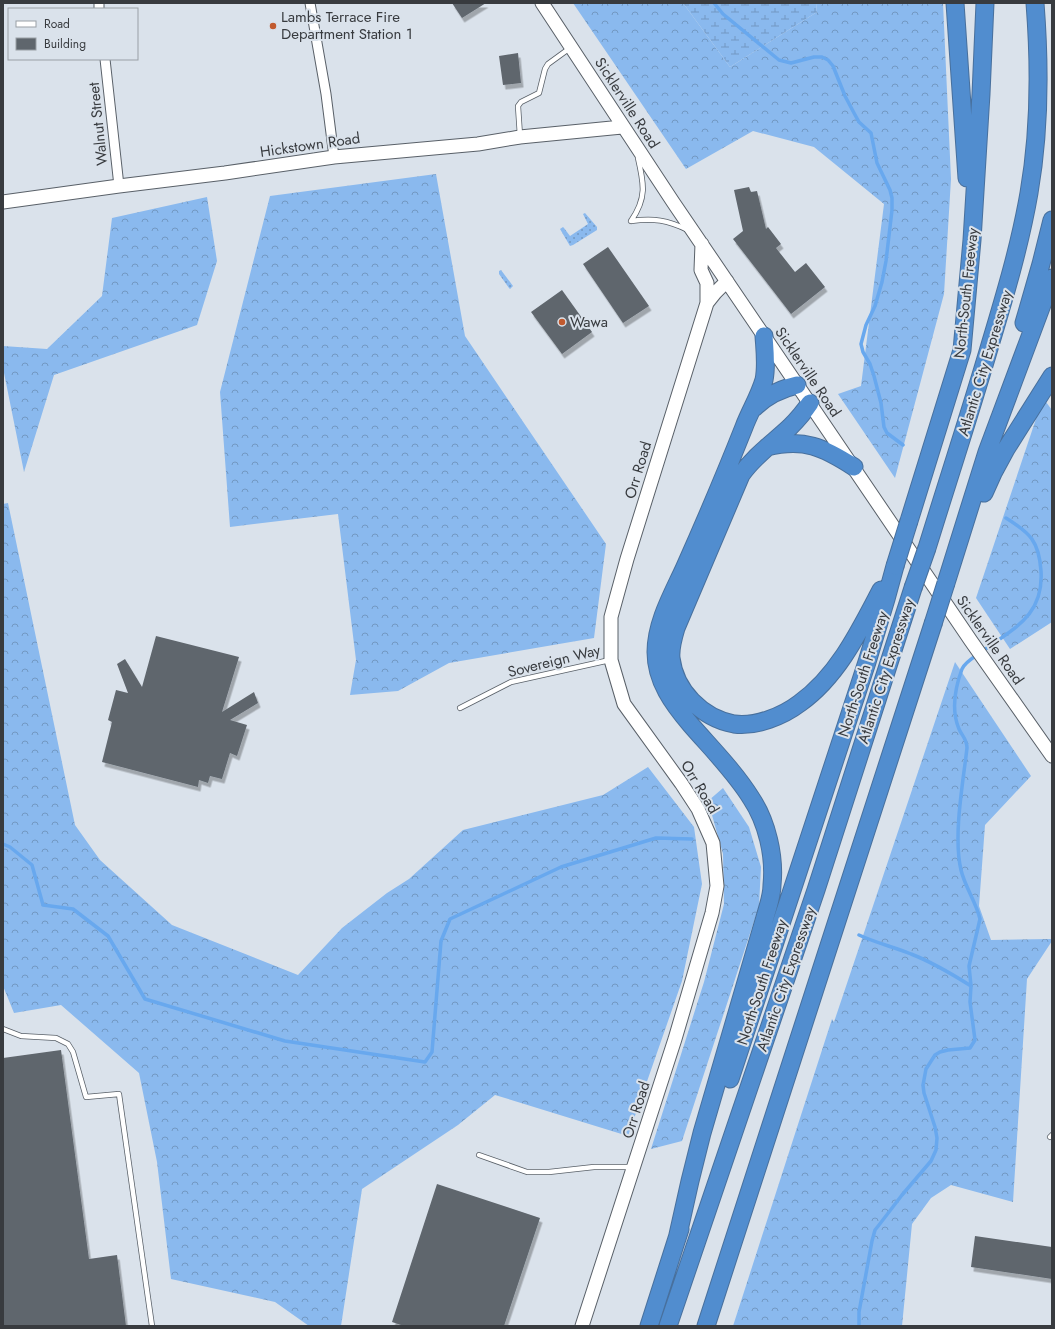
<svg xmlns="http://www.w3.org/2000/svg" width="1055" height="1329" viewBox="0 0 1055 1329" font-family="Jost,sans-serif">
	<defs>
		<pattern id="grass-dots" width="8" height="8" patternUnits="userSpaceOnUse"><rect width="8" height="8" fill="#8ab9ee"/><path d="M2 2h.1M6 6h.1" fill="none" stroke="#7298c2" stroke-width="1.8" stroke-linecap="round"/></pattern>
		<pattern id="forest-crowns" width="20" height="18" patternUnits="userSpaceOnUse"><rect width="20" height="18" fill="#8ab9ee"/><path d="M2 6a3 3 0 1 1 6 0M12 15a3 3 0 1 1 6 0" fill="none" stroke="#7298c2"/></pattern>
		<pattern id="wetland-marsh" width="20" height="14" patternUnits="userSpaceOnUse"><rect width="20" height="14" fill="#8ab9ee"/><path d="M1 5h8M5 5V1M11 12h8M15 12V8" fill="none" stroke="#7298c2"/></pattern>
		<filter id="shadow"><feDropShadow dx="2.5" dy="4.5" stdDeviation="0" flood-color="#0004"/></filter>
	</defs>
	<rect width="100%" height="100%" fill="#dae2eb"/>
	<!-- grass -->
	<path fill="url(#grass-dots)" d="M585 213 597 227V230L573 245 570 246 560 229 563 227 564 228 570 236 588 224 583 214Z
		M501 270 513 286 510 289 509 288 499 274V271Z"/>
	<!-- forest -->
	<path fill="url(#forest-crowns)" d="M573 3H683L730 67 817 12 816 3H943L951 179 944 294 895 478 838 394 861 386 884 204 814 147 753 131 686 169Z
		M436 174 465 336 606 544 594 638 449 663 398 691 350 695 356 660 338 514 230 527 220 392 270 196Z
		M207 197 217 261 197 325 54 375 24 472 3 368V346L47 349 102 296 112 218Z
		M1043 398 1052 410V622L1010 649 976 598Z
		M8 503 75 825 100 860 172 925 298 975 342 928 387 893 409 879 463 830 603 795 648 767 694 827 702 884 682 981 628 1136 495 1095 458 1125 362 1189 341 1326H309L275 1302 171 1279 157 1162 139 1073 61 1005 14 1013 3 986V504Z
		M955 662 1031 776 985 825 979 906 991 940 1052 939V941L1027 979 1013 1202 951 1185 931 1198 912 1224 902 1326H733L832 1019 834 1022Z
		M723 788 749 827 761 867 759 906 682 1141 651 1149 704 982 724 904 723 854 708 801Z"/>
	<!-- wetland -->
	<path fill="url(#wetland-marsh)" d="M683 3H816L817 12 730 67Z"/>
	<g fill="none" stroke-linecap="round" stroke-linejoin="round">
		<!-- stream -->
		<path stroke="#68a8ee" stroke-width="3.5" d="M714 3 723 14 779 60 791 63 814 57H822L828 60 833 66 845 96 854 113 859 122 871 133 877 163 890 190 892 198V210L886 261 882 282 875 306 866 325 861 344 863 352 870 364 874 376 881 403 884 427 887 433 903 445
			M3 844 10 847 32 865 43 905 73 909 108 936 145 999 285 1041 425 1062 432 1052 441 941 450 919 561 867 656 838 692 839
			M859 935C876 943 894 947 911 954 932 962 952 974 971 986
			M859 1326V1312L872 1241 875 1230 879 1225 902 1195 931 1161 936 1150 937 1138 935 1127 924 1093 923 1085 926 1069 935 1055 940 1052 948 1050 970 1048 975 1040 970 1002 971 986 969 966 980 919C976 902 965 887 961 870 953 836 963 783 967 748 967 739 962 736 959 729 951 710 955 688 962 669 965 662 974 657 980 653 1012 629 1044 617 1041 571 1039 541 1030 533 1006 518"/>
	</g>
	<!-- building -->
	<path fill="#5f666d" filter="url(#shadow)" d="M452 3H486L462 18Z
		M518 53 521 83 503 85 499 56Z
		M749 187 751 192 757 191 766 229 768 227 781 244 776 248 795 272 806 263 825 287 791 314 733 239 743 231 734 190Z
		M608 247 649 306 623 323 583 264Z
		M562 290 592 332 562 354 531 312Z
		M156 636 239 657 222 712 254 692 258 703 230 720 247 725 237 756 230 753 222 779 210 776 208 783 199 780 198 787 102 762 112 722 108 720 116 690 128 693 117 664 125 659 142 687Z
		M61 1050 89 1259 117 1255 126 1326H3V1058Z
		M437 1184 540 1218 504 1326H404L392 1322Z
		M975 1236 1052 1247V1279L971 1267Z"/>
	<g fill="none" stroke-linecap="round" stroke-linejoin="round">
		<defs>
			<path id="lane" d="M520 136 518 106 521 102 539 93 545 69 548 64 570 48
				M631 221C647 198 644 184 638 158
				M631 221C654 218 667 220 688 230
				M460 708 511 682 610 660
				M3 1029 21 1036 56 1038 68 1044 73 1052 86 1097 119 1094 152 1326
				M1050 1137 1052 1135
				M479 1155 527 1172H549L594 1167H632"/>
			<path id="street" d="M99 3V9
				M310 3 326 94 334 157
				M105 59 119 186"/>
			<path id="secondary" d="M542 3 673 202 971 641 1052 756
				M3 202 119 186 225 173 334 157 478 144 520 137 622 127
				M702 244 701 270 707 283V303
				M582 1326 675 1039 712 913 717 886 713 843 698 809 681 783 624 704 611 660V617L627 559 707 303 715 293 727 281"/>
			<path id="highway" d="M955 3 967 178
				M1024 323 1041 264 1052 220
				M810 403C804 412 797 420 790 427 773 443 754 456 741 475L676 628C673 638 670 648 671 658 675 691 702 718 734 724 756 727 783 716 800 703 838 676 860 630 881 590
				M754 408C767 395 780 389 797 385
				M767 447C804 438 823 447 854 467
				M984 493 993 473 1006 449 1052 376
				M909 521 962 350 972 240 981 94 985 3
				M927 548C948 480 970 413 990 345 1005 295 1020 245 1029 193 1040 130 1040 67 1035 3
				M946 583 987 452 1052 278
				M730 1079 867 662 886 599 895 566
				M677 1239 690 1181 702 1133 768 907C770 900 772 892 772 885 775 856 767 822 751 798 735 772 711 748 691 725 673 704 656 681 656 652 656 623 672 595 684 569 705 522 725 475 744 427 750 411 759 397 764 380 767 366 765 351 764 336
				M649 1326 680 1229
				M668 1326 816 890 913 588
				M706 1326 933 624"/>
		</defs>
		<!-- lane casing -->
		<use href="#lane" stroke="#596068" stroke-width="6"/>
		<!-- street casing -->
		<use href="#street" stroke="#596068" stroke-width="11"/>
		<!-- secondary casing -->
		<use href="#secondary" stroke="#596068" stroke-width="15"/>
		<!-- highway casing -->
		<use href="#highway" stroke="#48709d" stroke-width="19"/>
		<!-- lane -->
		<use href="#lane" stroke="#fff" stroke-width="4.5"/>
		<!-- street -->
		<use href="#street" stroke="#fff" stroke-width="9"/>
		<!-- secondary -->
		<use href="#secondary" stroke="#fff" stroke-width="13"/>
		<!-- highway -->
		<use href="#highway" stroke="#518dcf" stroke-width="17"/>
		<defs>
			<path id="highway-bridge" d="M895 566 909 521
				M913 588 927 548
				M933 624 946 583"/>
		</defs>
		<!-- highway-bridge casing -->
		<use href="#highway-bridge" stroke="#48709d" stroke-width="19" stroke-linecap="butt"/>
		<!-- highway-bridge -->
		<use href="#highway-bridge" stroke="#518dcf" stroke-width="17"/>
	</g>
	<!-- markers -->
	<g fill="#c15a2f" stroke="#dae2eb" stroke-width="1.5">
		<circle cx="273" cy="26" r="4"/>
		<circle cx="562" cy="322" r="4"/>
	</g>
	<g text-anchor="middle" stroke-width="4" stroke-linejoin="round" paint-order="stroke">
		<!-- poi labels -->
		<g font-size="15" fill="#383b3f" stroke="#dae2eb" text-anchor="start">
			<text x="281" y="22">Lambs Terrace Fire<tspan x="281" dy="17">Department Station 1</tspan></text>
			<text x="570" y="327">Wawa</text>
		</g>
		<!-- street labels -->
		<g font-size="15" fill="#383b3f" stroke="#dae2eb">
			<text transform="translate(627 103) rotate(57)" y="5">Sicklerville Road</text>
			<text transform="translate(98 124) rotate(-96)" y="5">Walnut Street</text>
			<text transform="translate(310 145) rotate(-8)" y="5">Hickstown Road</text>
			<text transform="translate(966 293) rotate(-84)" y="5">North-South Freeway</text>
			<text transform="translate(985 363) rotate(-73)" y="5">Atlantic City Expressway</text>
			<text transform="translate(808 372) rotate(56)" y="5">Sicklerville Road</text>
			<text transform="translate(638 470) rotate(-73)" y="5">Orr Road</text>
			<text transform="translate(990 640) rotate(55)" y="5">Sicklerville Road</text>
			<text transform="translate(554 661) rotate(-14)" y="5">Sovereign Way</text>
			<text transform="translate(886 671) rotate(-72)" y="5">Atlantic City Expressway</text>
			<text transform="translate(863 674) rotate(-72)" y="5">North-South Freeway</text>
			<text transform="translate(700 787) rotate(59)" y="5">Orr Road</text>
			<text transform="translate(786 979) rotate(-71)" y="5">Atlantic City Expressway</text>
			<text transform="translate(762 982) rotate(-72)" y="5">North-South Freeway</text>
			<text transform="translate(636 1110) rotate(-72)" y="5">Orr Road</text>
		</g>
	</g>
	<!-- border -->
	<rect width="1055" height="1329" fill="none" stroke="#383b3f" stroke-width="8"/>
	<!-- legend -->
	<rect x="8" y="8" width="130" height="52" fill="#dae2eb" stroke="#999fa6"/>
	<rect x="16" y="21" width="20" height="6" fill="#ffffff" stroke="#999fa6"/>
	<text x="44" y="28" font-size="12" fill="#383b3f">Road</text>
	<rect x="16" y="38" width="20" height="12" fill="#5f666d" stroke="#999fa6"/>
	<text x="44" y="48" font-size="12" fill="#383b3f">Building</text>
</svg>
